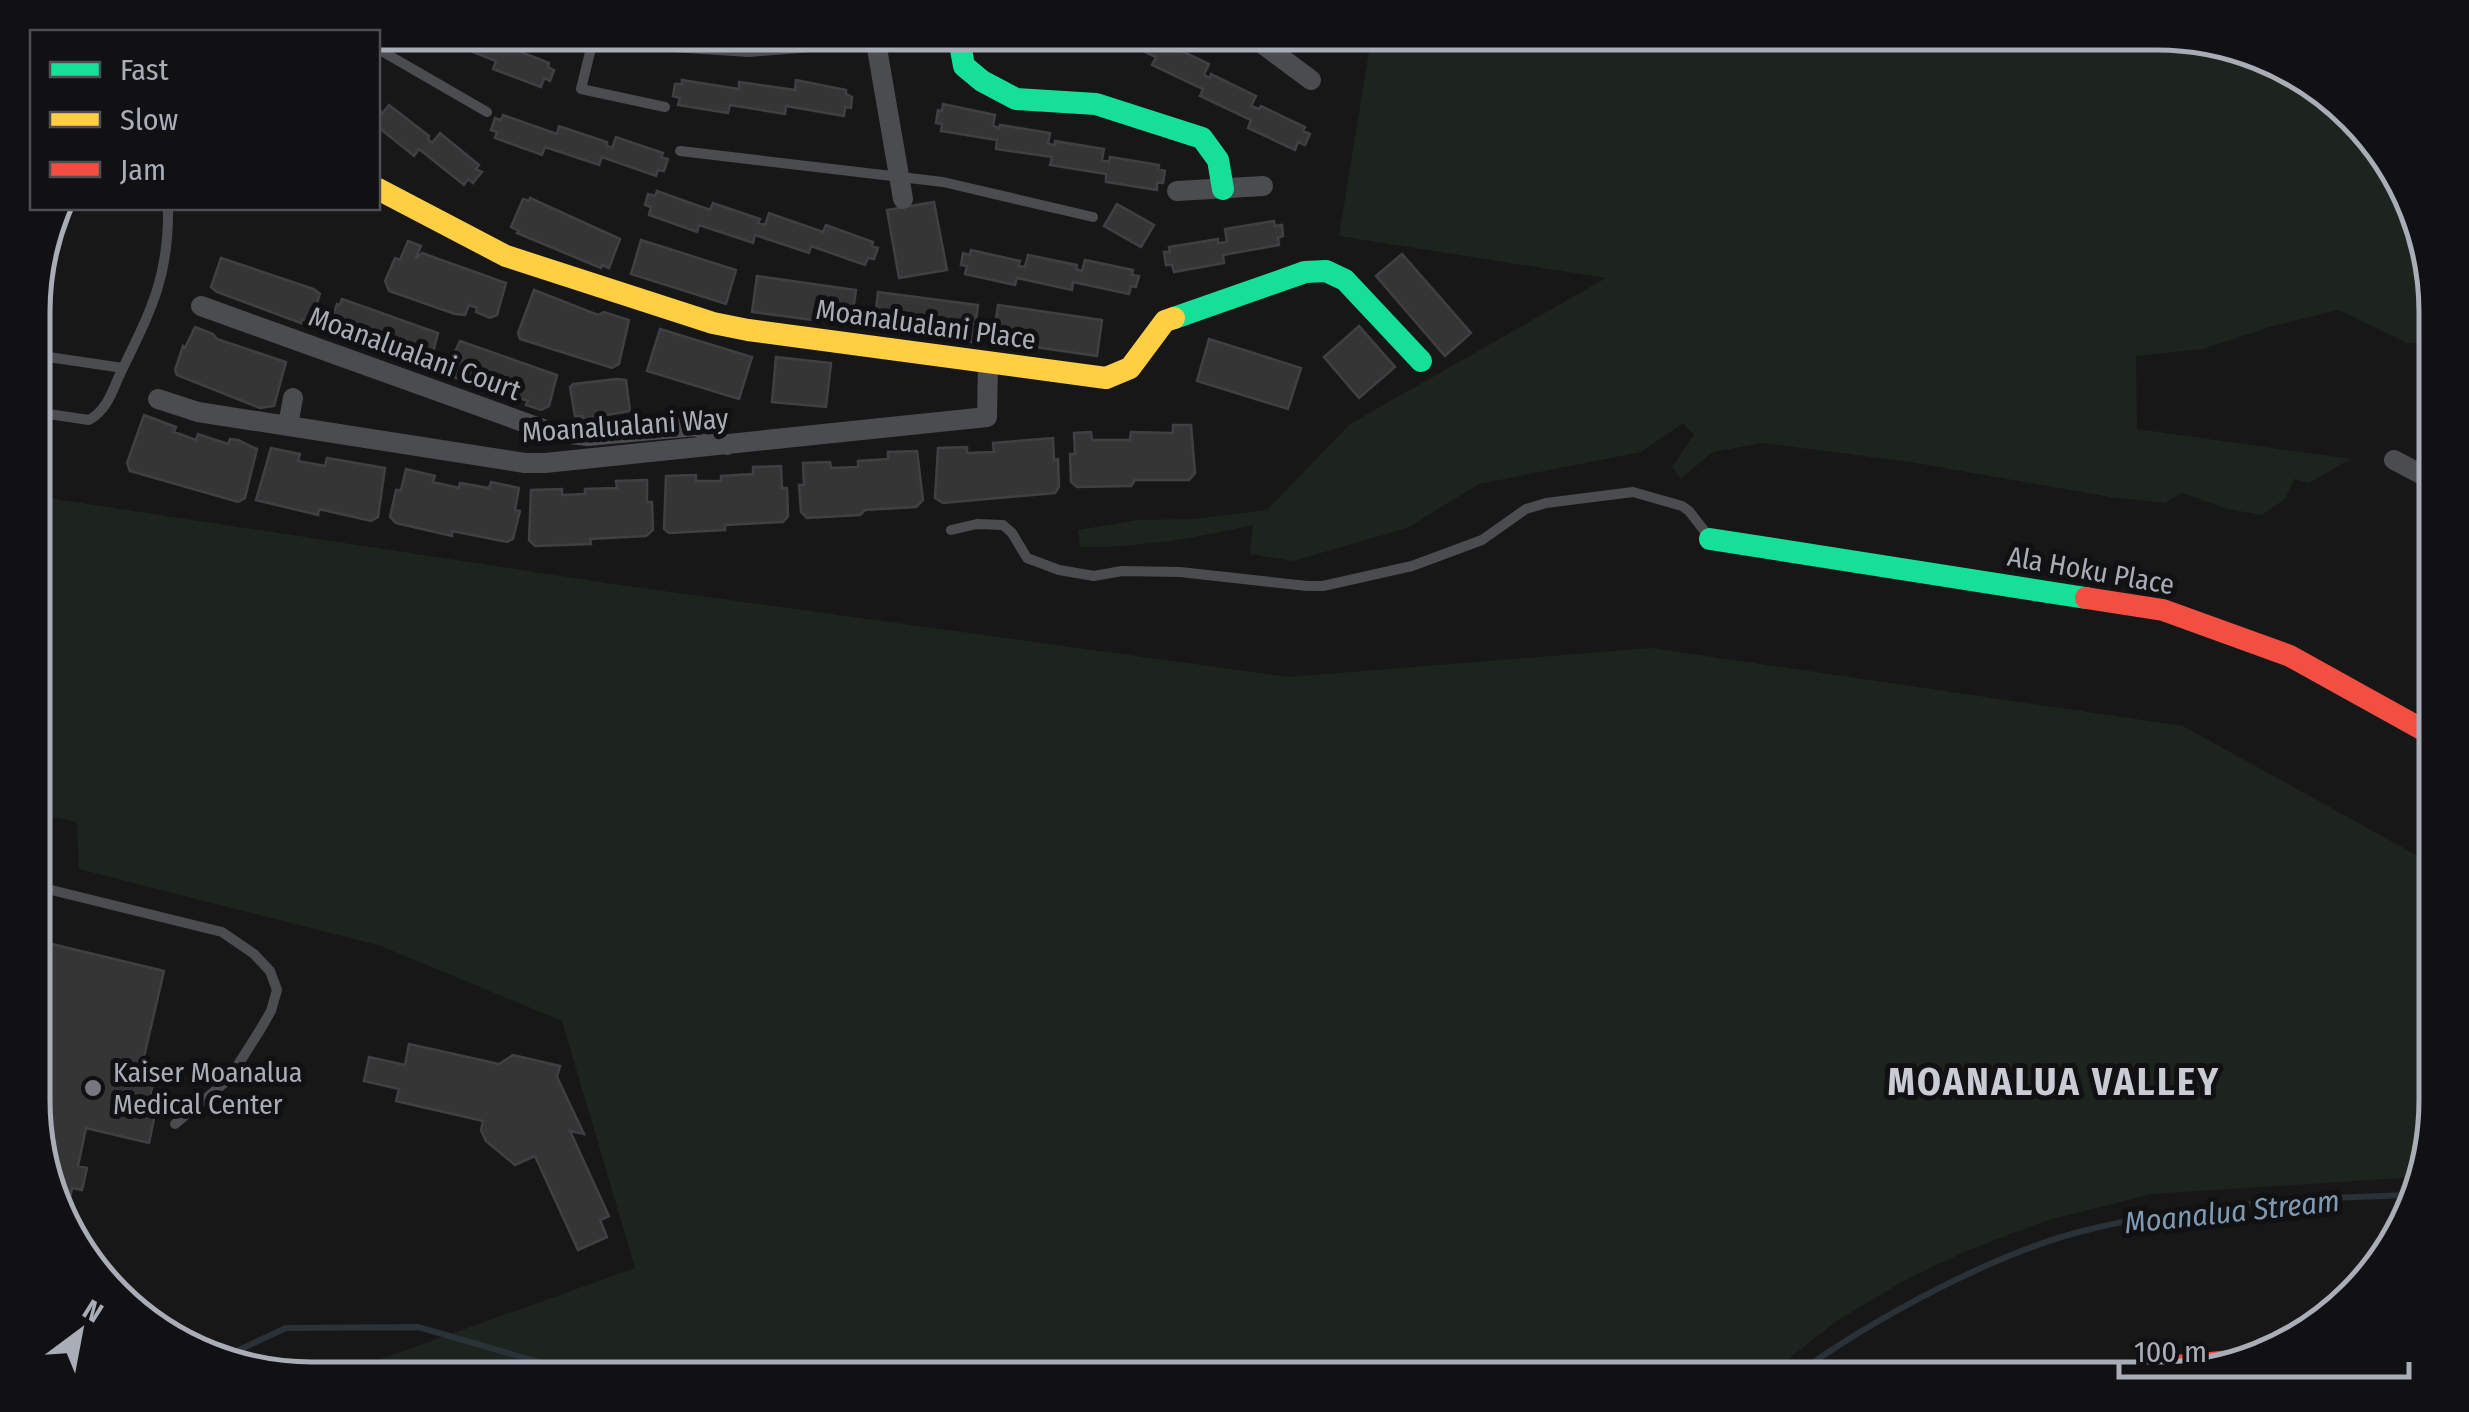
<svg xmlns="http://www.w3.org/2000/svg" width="2469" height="1412" viewBox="0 0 2469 1412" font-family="'Fira Sans Condensed',sans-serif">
	<rect width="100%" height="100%" fill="#171717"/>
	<!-- green -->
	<path fill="#1d241e" d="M1372 33H2157L2297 70 2390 157 2436 294V342L2407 343 2339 310 2273 326 2203 349 2136 356 2137 429 2351 459 2309 483 2294 479 2285 499 2262 515 2227 509 2182 493 2165 503 2110 497 1911 462 1763 443 1712 452 1681 479 1672 467 1694 435 1683 423 1641 452 1479 484 1407 528 1293 561 1250 554 1253 525C1195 538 1140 548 1080 547L1078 530 1139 520 1194 519 1267 510 1350 424 1606 278 1339 236Z
		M35 496 613 584 1289 677 1651 648 2183 726 2436 866V1117L2418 1177 2151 1194 2045 1221 1966 1251 1907 1279 1835 1322 1763 1379H325L635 1268 562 1021 381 946 79 869 77 822 35 813Z"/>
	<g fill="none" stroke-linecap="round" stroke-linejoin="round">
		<!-- stream -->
		<path stroke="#2a3239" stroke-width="6" d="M226 1356 286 1328 418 1327 597 1379
			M1790 1379C1870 1320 1998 1250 2095 1228 2198 1204 2307 1198 2412 1195"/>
	</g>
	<!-- building -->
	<path fill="#353536" stroke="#3f4043" stroke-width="2.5" d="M446 33H492L500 35 496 47 501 49 503 45 549 63 548 67 554 70 550 81 544 78 541 87 493 69 496 61 443 40Z
		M1105 33H1161L1155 43 1161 46 1163 42 1209 64 1204 75 1210 78 1211 74 1256 96 1251 106 1259 109 1261 106 1305 127 1303 131 1310 134 1305 145 1298 142 1295 150 1248 128 1251 120 1200 96 1203 89 1152 65 1156 57Z
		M682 80 739 89V82L795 90 796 80 846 90V94L852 97 851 108 845 107 844 116 786 106 785 114 730 105 728 113 678 105 680 98 673 96 675 84H682Z
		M943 104 995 115 993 126 999 128 1000 125 1050 133 1048 144 1055 145V141L1104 149 1102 160 1109 162 1110 157 1159 165 1158 169 1165 171 1163 183 1157 182V190L1106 182V174L1050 165 1052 157 996 149 997 140 941 131 942 124 936 123 938 110 942 111Z
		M389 105 429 136 428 139 432 143 440 133 479 165 476 169 482 172 473 183 468 179 464 185 419 149 414 156 378 127V106L382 114Z
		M503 115 557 134 559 126 607 142 606 145 612 148 616 137 663 153 661 157 668 159 664 171 658 170 656 176 602 157 599 165 545 147 542 155 495 138 497 132 491 130 495 118 501 120Z
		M657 191 710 210 713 203 760 219 758 223 765 225 769 213 823 232 826 225 873 242 872 246 878 248 874 259 868 258 865 265 811 246 809 253 755 235 753 243 699 225 697 232 649 215 651 207 645 205 648 194 655 196Z
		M530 198 620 239 609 268 602 265 601 268 517 233 519 231 511 227 523 199 529 201Z
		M934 202 947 270 899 278 887 210Z
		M1117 204 1154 225 1141 247 1104 226Z
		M1274 221 1275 226 1282 225 1283 236 1278 238 1279 245 1223 255 1224 263 1174 272 1172 265H1166L1164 252H1170L1169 247 1218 239V243L1227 242 1225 229Z
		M641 240 736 270 726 304 631 274Z
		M408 241 421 246 415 259 422 253 506 283 497 315 490 318 476 312 477 308 469 305 465 315 455 314 389 291 385 281 395 258 400 260Z
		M971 250 1020 261 1018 266 1025 267 1028 255 1077 265 1076 269 1082 271 1085 260 1133 270 1132 275 1139 276 1136 287 1131 286 1129 294 1073 282 1072 290 1017 278 1015 285 965 274 967 266 961 265 963 253 970 255Z
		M1402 254 1471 333 1445 356 1376 276Z
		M221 258 314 289 320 294 310 323 302 319 301 323 217 292 211 287Z
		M757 276 856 290 851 325 752 312Z
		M534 290 598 315 604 312 629 320 619 364 612 368 520 339 518 333Z
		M878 292 978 305 973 342 874 328Z
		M342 299 438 333 430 364 424 367 327 333 337 304 340 305Z
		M998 305 1102 320 1097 356 993 341Z
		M1359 326 1395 367 1359 398 1324 357Z
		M195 327 213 334 217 339 286 362 274 406 260 408 177 375 175 370 183 346 185 348Z
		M660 329 752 357 739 399 647 371Z
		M1209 339 1301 368 1288 409 1197 381Z
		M460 341 557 375 549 406 541 410 526 405 528 401 516 397 515 400 477 386V382L465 378 462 380 450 376 446 371Z
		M776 357 831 363 826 407 772 402Z
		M617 379 626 380 630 411 583 419 582 416H575L570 387 573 384Z
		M144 415 176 427 174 432 196 440 198 434 228 444 230 439 238 440 257 449 245 498 238 502 130 471 127 463Z
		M1173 425H1191L1195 473 1189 480H1135L1131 486 1077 487 1071 482 1070 454H1075L1074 433 1091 432 1092 440H1130L1131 432 1173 433Z
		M1053 438 1054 460 1058 459 1059 487 1055 493 943 503 935 498 938 448 967 447V453L994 452 993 443Z
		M271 448 300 454 298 461 325 466 327 458 385 468 378 517 371 521 319 509 318 515 256 500Z
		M917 451 923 500 916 507 865 510 860 515 807 518 801 512 799 485H804L803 463 830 462 831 468 858 467V461L888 459V452Z
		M781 466 782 488H787L788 516 783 522 725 525V530L669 533 664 529 666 476 696 475V481H721V476L753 474V467Z
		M406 469 435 476 433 482 459 488 460 483 489 488 491 482 519 488 515 510 520 511 513 539 507 542 452 531V536L396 523 390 517 396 490H401Z
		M647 480V502H652L653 530 646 536 590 539 591 544 535 546 529 540 531 490 562 489V495L585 494V489L617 488 616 481Z
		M35 940 164 971 143 1061 157 1065 147 1112 155 1114 149 1143 86 1128 78 1166 87 1168 82 1190 72 1188 66 1218 35 1136Z
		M409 1044 499 1064 513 1055 560 1066 557 1077 584 1134 570 1131 609 1216 600 1220 607 1237 578 1250 535 1156 515 1165 486 1141 481 1130 483 1121 396 1101 399 1089 364 1081 369 1057 405 1065Z"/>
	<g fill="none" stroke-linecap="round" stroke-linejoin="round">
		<!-- lane -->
		<path stroke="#4b4c50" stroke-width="10" d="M599 33 590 52 581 89 665 107
			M378 49 487 112
			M680 151 943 182 1093 217
			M35 355 123 368
			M35 412 89 420C109 408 112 390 122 370 151 310 169 277 168 208
			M951 530 977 524 1003 525 1012 533 1027 558 1059 570 1094 576 1122 571 1180 572 1307 586H1323L1412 566 1482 540 1526 509 1546 503 1633 492 1682 506 1689 511 1710 538
			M35 886 222 932 254 954 270 971 277 990 271 1011 260 1030 229 1079 175 1124"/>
		<!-- street -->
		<path stroke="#4b4c50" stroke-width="20" d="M615 33 672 42 749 47 922 33
			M1248 33 1311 80
			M875 37 903 199
			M1177 191 1263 186
			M201 306 551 432 588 436 697 426 727 445
			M158 399 198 412 525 463H545L987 417 988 363
			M288 425 293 398
			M2394 460 2436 482"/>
		<!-- fast -->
		<path stroke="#16e098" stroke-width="22" d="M958 33 964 66 982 81 1016 99 1096 104 1202 138 1218 160 1223 189
			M1174 318 1305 272 1326 271 1345 280 1421 361
			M1710 539 2086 598"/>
		<!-- slow -->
		<path stroke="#ffcf43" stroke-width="22" d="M378 189 506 256 713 323 748 330 1106 378 1130 368 1165 321 1174 318"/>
		<!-- jam -->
		<path stroke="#f24e42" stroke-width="22" d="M2086 598 2163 610 2290 656 2436 737
			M2130 1379 2175 1366 2233 1361"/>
	</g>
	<!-- markers -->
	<circle fill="#757880" stroke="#111113" stroke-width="4" cx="93" cy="1088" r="10"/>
	<g text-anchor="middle" stroke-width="10" stroke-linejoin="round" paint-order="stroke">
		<!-- street labels -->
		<g font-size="28" fill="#a8adb8" stroke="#111113">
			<text transform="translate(926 324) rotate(8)" y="10">Moanalualani Place</text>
			<text transform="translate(415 353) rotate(20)" y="10">Moanalualani Court</text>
			<text transform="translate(625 425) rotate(-4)" y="10">Moanalualani Way</text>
			<text transform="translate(2091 570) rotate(10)" y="10">Ala Hoku Place</text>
		</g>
		<!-- poi labels -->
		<g font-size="28" fill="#a8adb8" stroke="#111113" text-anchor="start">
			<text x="113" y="1082">Kaiser Moanalua<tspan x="113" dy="32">Medical Center</tspan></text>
		</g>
		<!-- water labels -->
		<g font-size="30" font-style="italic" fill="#7f9bb3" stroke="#111113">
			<text transform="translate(2232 1212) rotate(-6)" y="10">Moanalua Stream</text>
		</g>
		<!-- district labels -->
		<g font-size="38" font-weight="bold" letter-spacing="2.5" fill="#c9ccd4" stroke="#111113">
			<text x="2054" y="1095">MOANALUA VALLEY</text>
		</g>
	</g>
	<!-- crop -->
	<path d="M0 0H2469V1412H0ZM312 50H2157A262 262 0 0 1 2419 312V1100A262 262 0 0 1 2157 1362H312A262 262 0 0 1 50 1100V312A262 262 0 0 1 312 50Z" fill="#111113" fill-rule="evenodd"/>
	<path fill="none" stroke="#a8adb8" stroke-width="5" d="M312 50H2157A262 262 0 0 1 2419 312V1100A262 262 0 0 1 2157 1362H312A262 262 0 0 1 50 1100V312A262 262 0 0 1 312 50Z"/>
	<!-- legend -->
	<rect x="30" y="30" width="350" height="180" fill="#111113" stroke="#4d4f55" stroke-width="2.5"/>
	<rect x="50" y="62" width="50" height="15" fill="#16e098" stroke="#4d4f55" stroke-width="2.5"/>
	<text x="120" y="80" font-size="30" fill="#a8adb8">Fast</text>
	<rect x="50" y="112" width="50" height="15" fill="#ffcf43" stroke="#4d4f55" stroke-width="2.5"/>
	<text x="120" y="130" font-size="30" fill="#a8adb8">Slow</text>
	<rect x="50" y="162" width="50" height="15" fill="#f24e42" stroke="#4d4f55" stroke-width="2.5"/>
	<text x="120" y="180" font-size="30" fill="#a8adb8">Jam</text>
	<!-- north arrow -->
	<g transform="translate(80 1332) rotate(32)" stroke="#111113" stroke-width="8" paint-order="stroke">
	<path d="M0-8L18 38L0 25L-18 38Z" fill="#a8adb8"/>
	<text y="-15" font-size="28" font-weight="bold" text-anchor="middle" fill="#a8adb8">N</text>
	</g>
	<!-- scale -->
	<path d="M2119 1362v15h290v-15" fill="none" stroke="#a8adb8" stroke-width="5"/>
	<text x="2134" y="1362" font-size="30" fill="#a8adb8" stroke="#111113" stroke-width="8" paint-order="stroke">100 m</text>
</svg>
